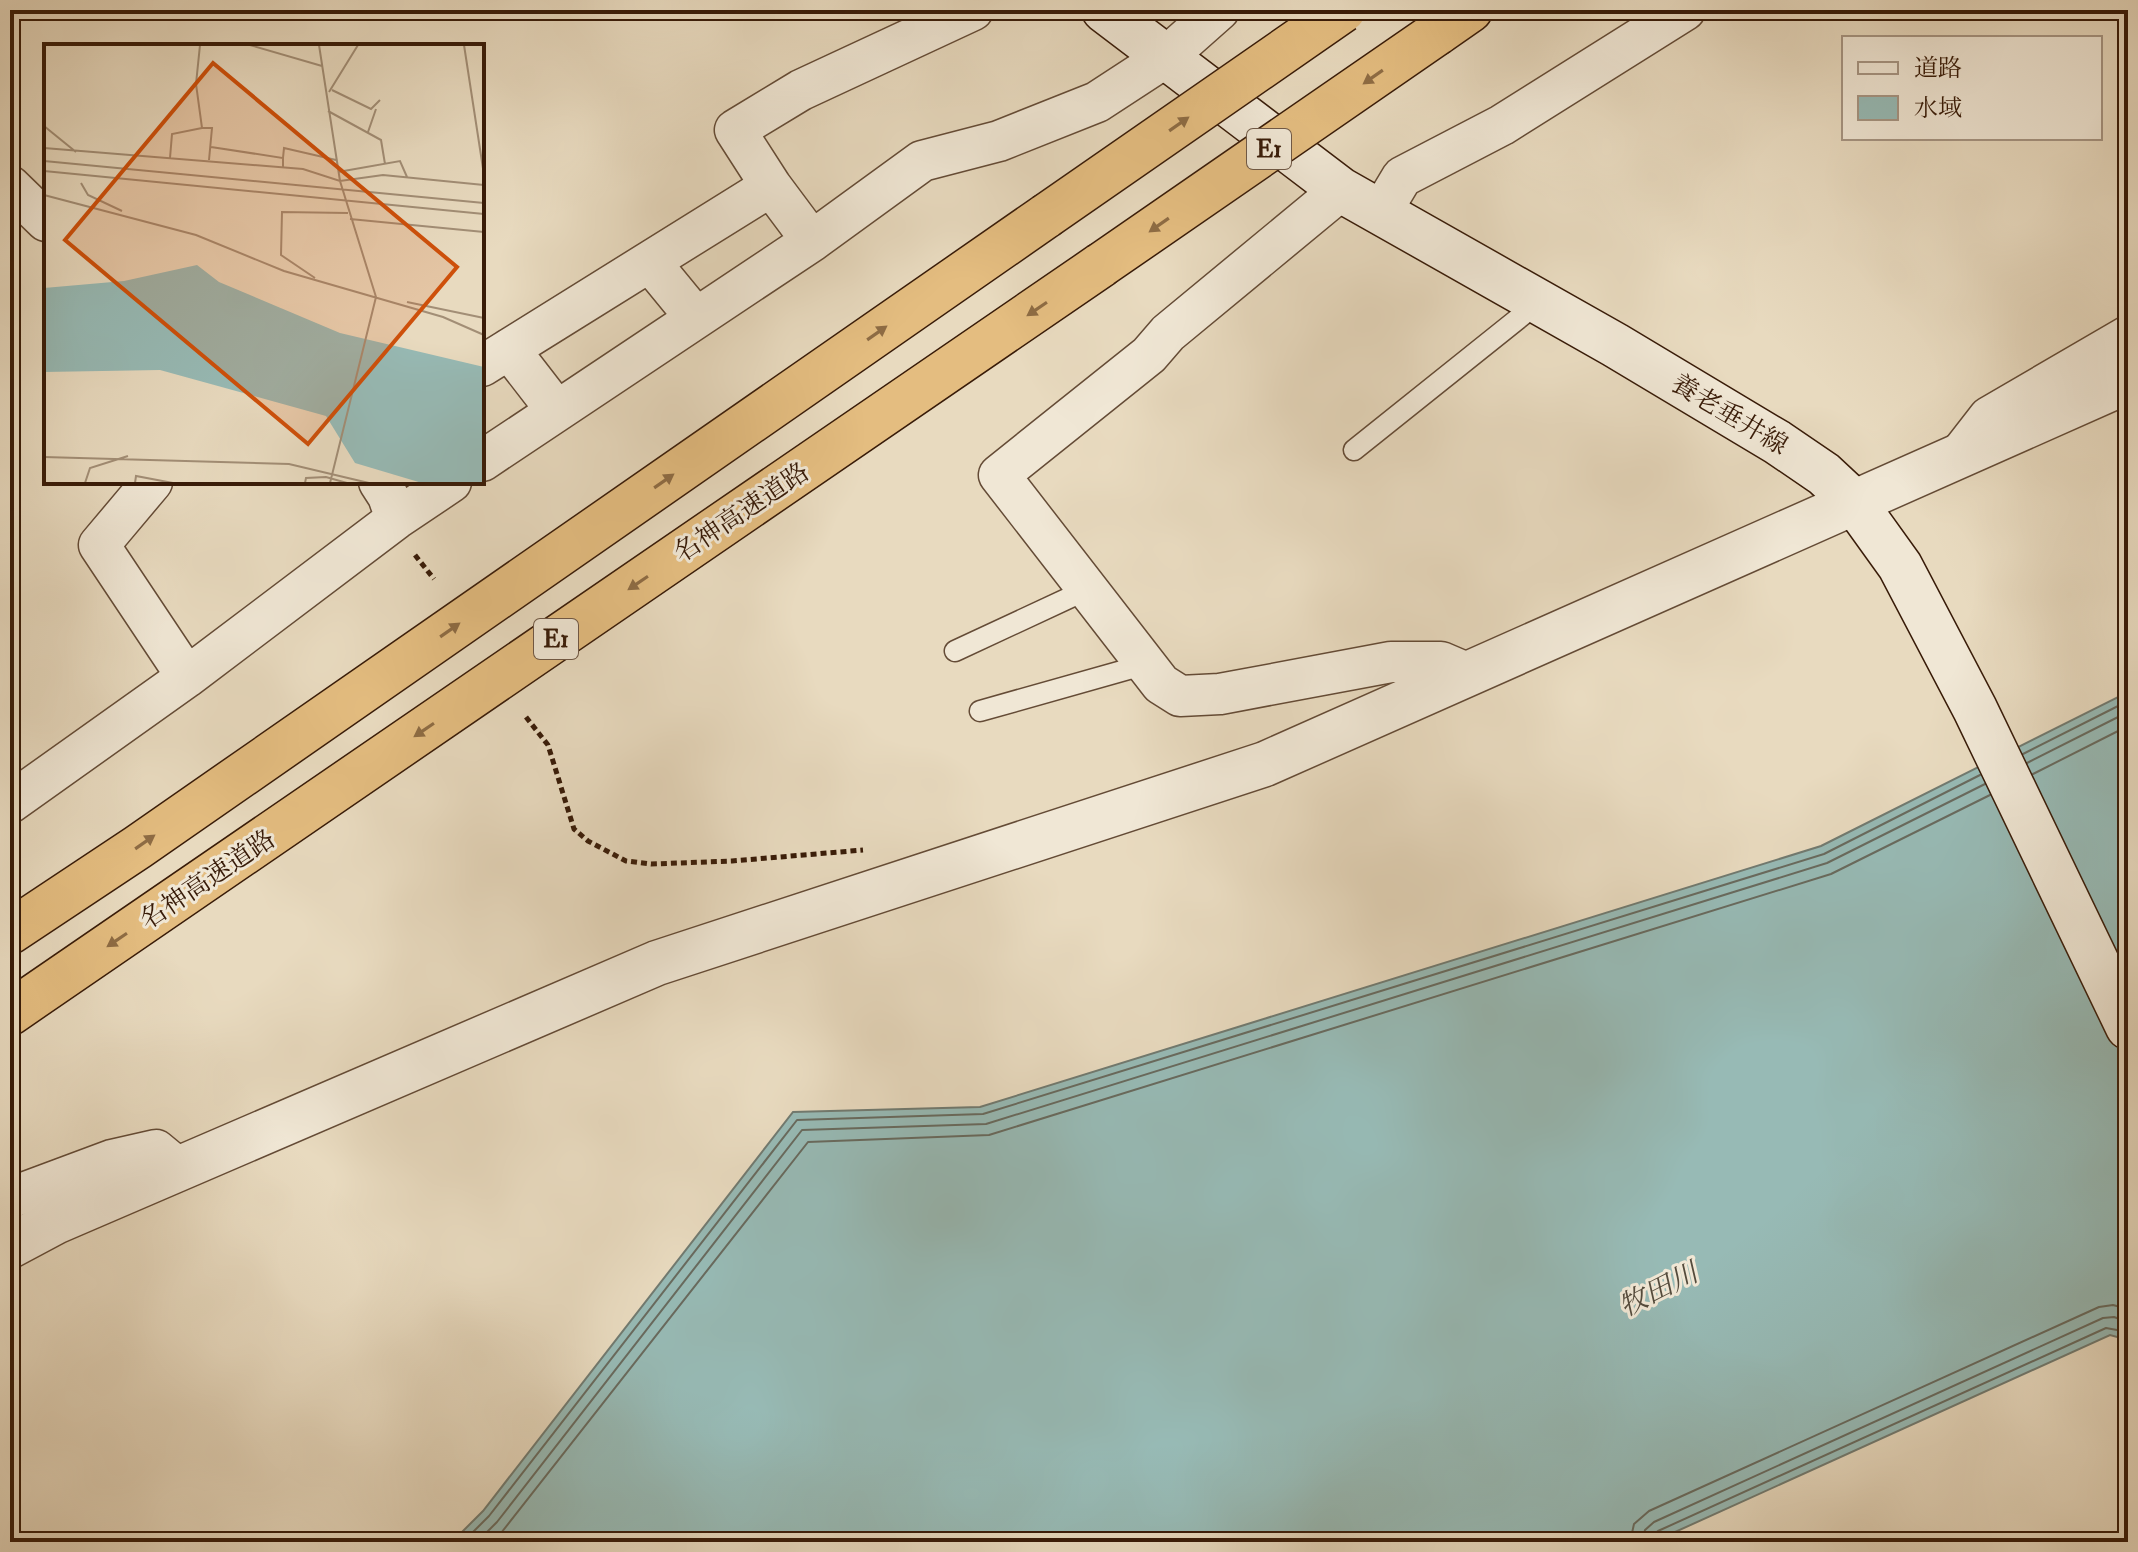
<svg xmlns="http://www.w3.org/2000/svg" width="2138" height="1552" viewBox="0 0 2138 1552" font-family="'IM FELL Double Pica','Noto Serif JP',serif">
	<rect width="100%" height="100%" fill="#e8dabf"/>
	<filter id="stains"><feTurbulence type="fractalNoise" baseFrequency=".0025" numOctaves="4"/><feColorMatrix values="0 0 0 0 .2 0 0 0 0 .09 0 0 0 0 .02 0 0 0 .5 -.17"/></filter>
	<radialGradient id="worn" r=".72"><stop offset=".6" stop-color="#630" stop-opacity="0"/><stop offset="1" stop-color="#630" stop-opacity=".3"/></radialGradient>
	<!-- water -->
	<path fill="#97bab5" stroke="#717a70" stroke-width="2" d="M2128 692V1340L2110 1335 1653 1542H452L483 1511 793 1112 980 1107 1821 846Z"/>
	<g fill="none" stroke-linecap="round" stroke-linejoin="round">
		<!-- shore -->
		<path stroke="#686a5e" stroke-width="2" d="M2023 754 2128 701
			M2027 763 2128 712
			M2033 774 2128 726
			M463 1542 489 1516 797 1120 983 1114 1824 854 1980 775
			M477 1542 497 1522 802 1130 986 1124 1827 863 1985 784
			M494 1542 808 1142 989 1135 1831 874 1990 795
			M1630 1542 1634 1524 1649 1511 2099 1307 2113 1305 2128 1309
			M1642 1542 1645 1530 1654 1522 2103 1318 2114 1317 2128 1322
			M1652 1542 1653 1535 1658 1531 2106 1328 2128 1332"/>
		<defs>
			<path id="service" d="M1354 450 1539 302
				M955 651 1086 590
				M980 711 1136 667 1143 662"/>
			<path id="minor" d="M10 186 46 221
				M771 186 735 130 801 90 973 10
				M1341 190 1168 333 1149 355 999 475 1161 684 1180 696 1220 694 1391 662H1441L1469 674
				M1381 212 1402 177 1502 125 1685 10
				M650 262 696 318
				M509 349 557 411
				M482 366 771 186 812 241
				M1961 453 1989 417 2128 336
				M482 461 812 241 922 161 999 141 1097 102 1166 57 1219 10
				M152 482 99 545 187 677
				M379 482 388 496 396 519
				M10 803 187 677 396 519 451 482
				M10 1198 112 1160 156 1150 179 1169"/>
			<path id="tertiary" d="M10 1246 55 1222 657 963 1265 764 2128 381"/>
			<path id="secondary" d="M1104 10 1341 190 1615 345 1777 442 1824 474 1854 502 1900 566 1975 709 2128 1027"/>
			<path id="motorway" d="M1437 33 1470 10
				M10 932 138 847 1046 216
				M10 1013 1101 265"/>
		</defs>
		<!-- service casing -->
		<use href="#service" stroke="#644b36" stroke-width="23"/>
		<!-- minor casing -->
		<use href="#minor" stroke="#644b36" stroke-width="43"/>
		<!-- tertiary casing -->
		<use href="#tertiary" stroke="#644b36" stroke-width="47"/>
		<!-- secondary casing -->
		<use href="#secondary" stroke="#381b08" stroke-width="47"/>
		<!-- motorway casing -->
		<use href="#motorway" stroke="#381b08" stroke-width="47"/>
		<!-- path -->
		<path stroke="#381b08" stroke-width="5" stroke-dasharray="6 4" stroke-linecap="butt" d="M415 555 434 579
			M526 717 548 745 574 829 588 841 626 861 651 864 732 861 863 850"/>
		<!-- service -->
		<use href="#service" stroke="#f0e7d5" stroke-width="20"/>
		<!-- minor -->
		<use href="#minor" stroke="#f0e7d5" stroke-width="40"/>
		<!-- tertiary -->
		<use href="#tertiary" stroke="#f0e7d5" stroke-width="44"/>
		<!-- secondary -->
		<use href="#secondary" stroke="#f0e7d5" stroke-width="44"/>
		<!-- motorway -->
		<use href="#motorway" stroke="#e4bd80" stroke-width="44"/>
		<defs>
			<path id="motorway-bridge" d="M1046 216 1343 10
				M1101 265 1437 33"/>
		</defs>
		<!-- motorway-bridge casing -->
		<use href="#motorway-bridge" stroke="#381b08" stroke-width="47" stroke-linecap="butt"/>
		<!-- motorway-bridge -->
		<use href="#motorway-bridge" stroke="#e4bd80" stroke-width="44"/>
	</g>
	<!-- one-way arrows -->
	<defs><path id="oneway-solid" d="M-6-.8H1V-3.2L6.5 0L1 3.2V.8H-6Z" transform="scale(2)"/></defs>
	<g fill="#8e6c44">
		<use href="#oneway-solid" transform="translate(1373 77) rotate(145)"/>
		<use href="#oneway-solid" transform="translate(1179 124) rotate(-35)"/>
		<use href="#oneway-solid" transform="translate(1159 225) rotate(145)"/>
		<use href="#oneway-solid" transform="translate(1037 309) rotate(146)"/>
		<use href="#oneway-solid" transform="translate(877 333) rotate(-35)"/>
		<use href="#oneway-solid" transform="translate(664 481) rotate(-35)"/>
		<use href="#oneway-solid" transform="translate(638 583) rotate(146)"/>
		<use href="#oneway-solid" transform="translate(450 630) rotate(-35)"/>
		<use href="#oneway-solid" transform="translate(424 730) rotate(146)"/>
		<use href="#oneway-solid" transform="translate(145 842) rotate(-35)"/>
		<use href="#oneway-solid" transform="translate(117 940) rotate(146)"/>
	</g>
	<g text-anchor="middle" stroke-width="6" stroke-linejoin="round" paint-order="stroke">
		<!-- shield labels -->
		<g fill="#f0e7d5" stroke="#6f5846" stroke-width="2">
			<rect x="1247" y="129" width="44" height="40" rx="6"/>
			<rect x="534" y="619" width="44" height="40" rx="6"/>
		</g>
		<g font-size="24" font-weight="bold" fill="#381b08">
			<text x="1269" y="157">E1</text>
			<text x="556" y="647">E1</text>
		</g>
		<!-- street labels -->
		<g font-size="26" fill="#381b08" stroke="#f0e7d5">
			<text transform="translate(1730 414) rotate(31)" y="9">養老垂井線</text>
			<text transform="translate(741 512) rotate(-34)" y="9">名神高速道路</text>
			<text transform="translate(207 879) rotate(-34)" y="9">名神高速道路</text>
		</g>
		<!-- water labels -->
		<g font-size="28" font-style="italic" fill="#544b3c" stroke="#f0e7d5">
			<text transform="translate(1658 1289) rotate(-27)" y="10">牧田川</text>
		</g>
	</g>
	<!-- overview -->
	<g transform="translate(44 44)">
		<rect width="440" height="440" fill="#e8dabf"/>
		<path d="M153 221 175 238 296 289 440 323V439H378L311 419 282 372 116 326 0 328V244L80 237Z" fill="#97bab5"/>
		<path fill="none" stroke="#a28e76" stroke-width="2" d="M156 1 152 40 158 84H168L165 116M206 1 278 22M275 1 296 137 332 253 286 439M420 1 440 131M288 46 327 65 336 56M285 48 314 1M284 67 337 96 341 120M0 82 32 108M324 88 332 65M167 103 239 114V124M0 104 259 125 296 137 339 131 440 141M126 114 128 90 158 84M239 114 240 104 292 116M0 117 440 159M0 127 440 170M294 128 356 117 363 133M37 139 44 151 78 167M0 151 152 191 240 227 399 273 440 291M306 175 440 188M271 234 237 211 238 168 304 169M363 258 440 274M0 413 245 420 325 439M41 439 46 424 84 412M91 439 92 432 129 439M261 439 262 434 282 433 303 439"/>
		<path fill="#ce500b" fill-opacity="0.15" stroke="#ce500b" stroke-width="4" d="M169 19 413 223 264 400 21 196Z"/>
		<rect width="440" height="440" fill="none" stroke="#381b08" stroke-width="4"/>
	</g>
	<!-- margin -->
	<rect width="2138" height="1552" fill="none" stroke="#e8dabf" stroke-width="40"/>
	<rect x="12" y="12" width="2114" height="1528" fill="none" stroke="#381b08" stroke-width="4"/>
	<rect x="20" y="20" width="2098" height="1512" fill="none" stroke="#381b08" stroke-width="2"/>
	<!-- legend -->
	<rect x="1842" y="36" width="260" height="104" fill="#f0e7d5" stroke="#a69583" stroke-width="2"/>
	<rect x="1858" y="62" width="40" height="12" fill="#f0e7d5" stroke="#a69583" stroke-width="2"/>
	<text x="1914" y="76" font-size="24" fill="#381b08">道路</text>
	<rect x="1858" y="96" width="40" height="24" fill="#97bab5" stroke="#a69583" stroke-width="2"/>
	<text x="1914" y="116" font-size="24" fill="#381b08">水域</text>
	<rect width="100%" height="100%" filter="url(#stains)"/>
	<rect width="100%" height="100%" fill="url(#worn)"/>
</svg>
